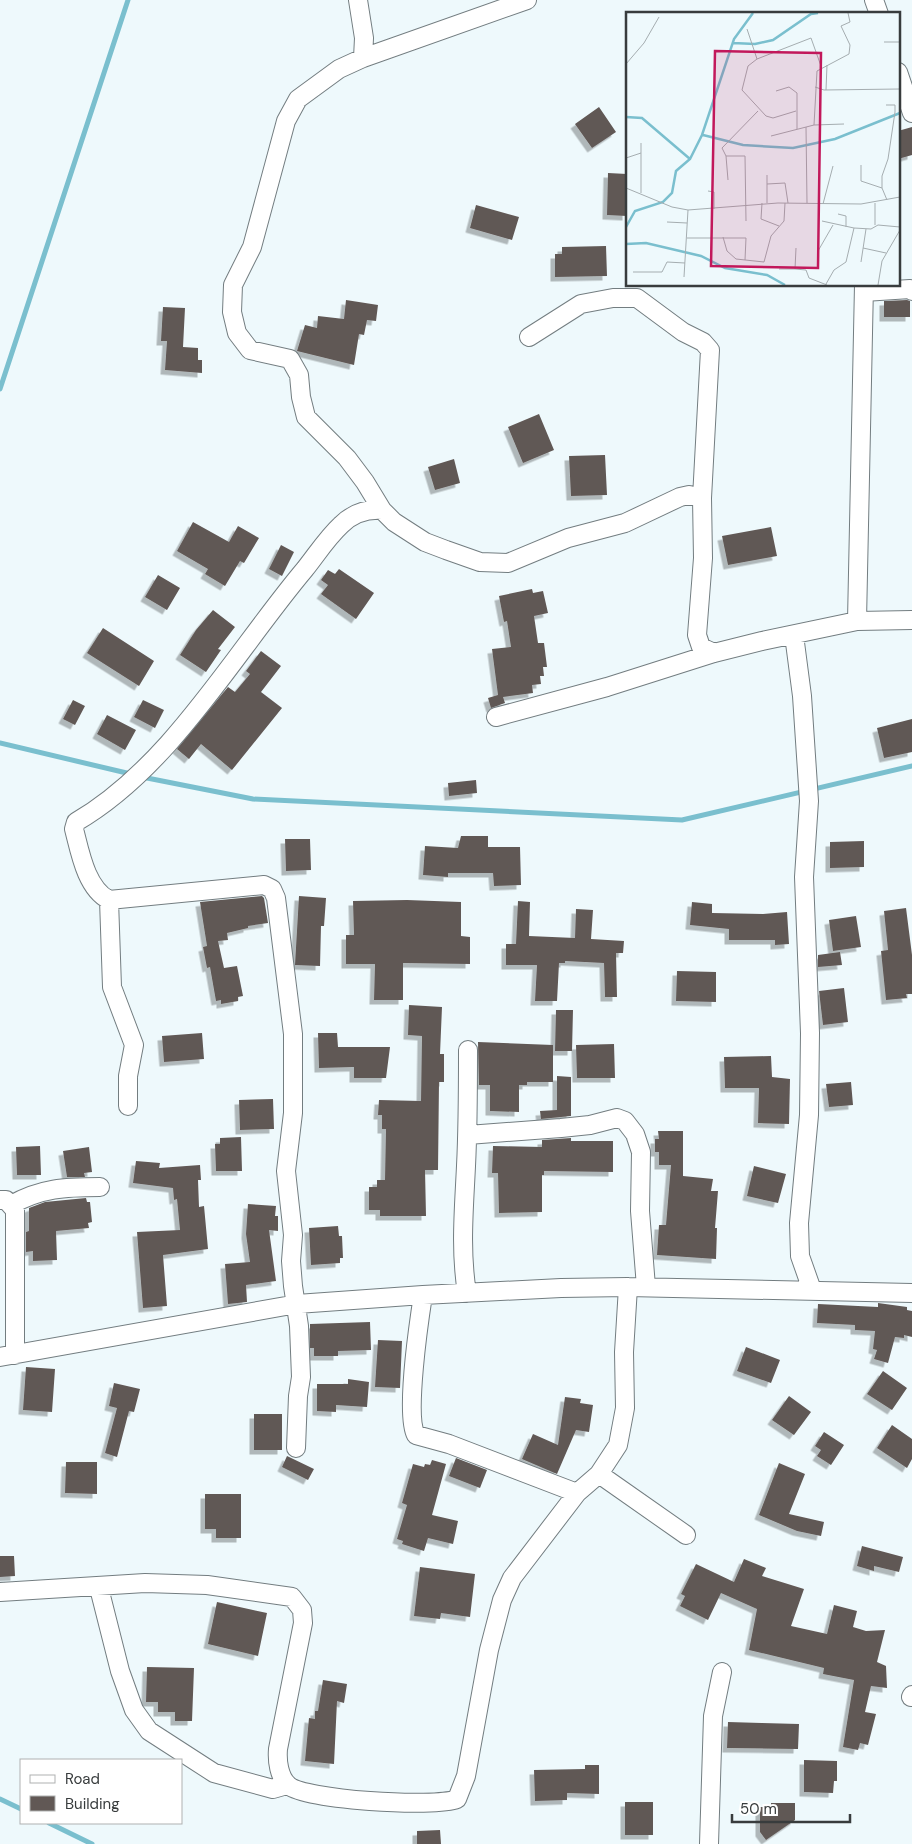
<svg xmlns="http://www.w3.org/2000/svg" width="912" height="1844" viewBox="0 0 912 1844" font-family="'DM Sans',sans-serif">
	<defs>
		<filter id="shadow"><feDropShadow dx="-4.5" dy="4.5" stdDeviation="0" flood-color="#0004"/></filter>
	</defs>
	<rect width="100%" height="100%" fill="#eef9fc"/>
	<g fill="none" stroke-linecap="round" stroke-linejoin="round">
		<!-- stream -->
		<path stroke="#7abfce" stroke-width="5" d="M0 389 128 0
			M0 743 131 774
			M142 777 253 799 682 820 912 766
			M0 1799 21 1809
			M49 1823 92 1844"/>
	</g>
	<!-- building -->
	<path fill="#615855" filter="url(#shadow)" d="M599 107 616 132 592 148 575 124Z
		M912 127V155L898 159V131Z
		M608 173 627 174V216L607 215Z
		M476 205 519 217 512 240 470 228Z
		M606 246 607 276 555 277V254H562V247Z
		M346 300 378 305 376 321 367 320 364 335 359 334 354 365 297 351 305 325 317 328 318 316 344 319Z
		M907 300 910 301V317H884V301Z
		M163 307 185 308 183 347 198 348V360H202V373L165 370 167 341H161Z
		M539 414 554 450 523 463 508 427Z
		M605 455 607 495 571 496 569 456Z
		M454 459 460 483 435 490 428 467Z
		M193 522 229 542 238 526 259 538 244 563 240 561 225 586 205 574 208 569 177 551Z
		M771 527 777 556 728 565 722 536Z
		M281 545 294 552 282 576 269 569Z
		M339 569 374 593 356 619 321 594 328 585 321 580 328 570 335 574Z
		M158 575 180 588 167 610 145 597Z
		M532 589 533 593 543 591 548 613 534 616 538 643H544L547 667H543L544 676H540L541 684 532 685 533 693 503 697 505 703 491 708 488 698 498 695 492 649 511 647 507 621 504 622 499 596Z
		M213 610 235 627 218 649 221 650 206 672 180 655 196 630Z
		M103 628 154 661 139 686 87 653Z
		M261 651 281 666 261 692 282 708 232 770 201 744 189 759 177 749 228 687 235 692 250 674 246 671Z
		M73 700 85 706 75 725 63 719Z
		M143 700 164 710 155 728 134 717Z
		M107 715 136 730 125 750 97 734Z
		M912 719V752L884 758 877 728Z
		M476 780 477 793 449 796 448 783Z
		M461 836H488V847H520L521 885 494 886 493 873H448V877L423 875 425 846 458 848Z
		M285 839H310L311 870 286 871Z
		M864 841V867L830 868V842Z
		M262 896 264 898 268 923 248 926V928L227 933 228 940 218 941 224 968 237 966 243 996 238 997V1001L221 1004V1000L216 1001 210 967 207 968 203 947 207 946 200 902Z
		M299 896 326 898 324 926H321L320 966 295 965Z
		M407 900 461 902V936L470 937V964L403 963V1000H374L375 964H346V935H354L353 901Z
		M518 901 530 902 529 936 575 938 576 909 593 910 591 939 624 941 623 953H616L617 997H605L604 963 565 961V963H559L557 1001H535L537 965H506V944H516Z
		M692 902 712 904V913L763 914 787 912 789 944 775 945V940H729V929L690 925Z
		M906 908 912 955V994H906L907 998 886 1000 881 951 888 950 884 911Z
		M856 916 861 947 833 951 829 920Z
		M840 952 842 965 818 967V955Z
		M677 971 716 972V1002L676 1001Z
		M844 988 848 1022 823 1025 819 991Z
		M409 1005 442 1007 440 1054H444V1082H439L438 1170H425L426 1216H380V1210H369V1187H377V1180H385L386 1129H382V1115H378L379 1100 421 1101 422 1036 408 1035Z
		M556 1010H573L572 1051H555Z
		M202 1033 204 1059 164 1062 162 1036Z
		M318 1033H337L338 1047H390L386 1078H354V1067L319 1068Z
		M478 1042 553 1045V1082H527V1085H519V1112L490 1111V1085H479Z
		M614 1044 615 1078H577L576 1045Z
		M771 1056 772 1077 790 1079 789 1124 758 1123 759 1088H725L724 1057Z
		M557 1076 571 1077V1116L541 1119 540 1111 557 1110Z
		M851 1082 853 1105 829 1107 826 1084Z
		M273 1099 274 1129 240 1130 239 1100Z
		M658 1131H683V1176L713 1179 711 1191H718L715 1228H717L716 1259 657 1255 659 1225H666L671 1165H659V1152H655V1139H659Z
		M241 1137 242 1171H216L215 1144H220V1138Z
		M571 1138V1141H613V1172L544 1171V1175H542V1212L499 1213 498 1173H492L493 1146 542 1147V1140Z
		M40 1146 41 1175H17L16 1147Z
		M89 1147 92 1172 84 1173 85 1177H67L63 1151Z
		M136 1161 160 1163 159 1168 200 1165 201 1180H198L199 1207 204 1206 208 1249 163 1255 167 1306 143 1308 137 1232 180 1230 177 1199 174 1200 173 1188 133 1183Z
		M754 1166 786 1174 778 1203 747 1196Z
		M86 1198 87 1202H90L92 1222 88 1223 89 1228 56 1231 57 1260 33 1261V1251L26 1252V1232L29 1231V1208L45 1202Z
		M248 1204 276 1206 275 1216H278V1231L269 1230 276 1281 246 1285 247 1302 228 1304 225 1264 250 1262 246 1234Z
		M338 1226 339 1236H342L343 1258H340V1263L311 1265 309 1228Z
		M878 1303 907 1307V1310L912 1311V1337L904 1335V1338L895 1337 888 1363 874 1359 877 1350 873 1349 875 1331 855 1330V1325L817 1323 818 1304 878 1307Z
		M370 1322 371 1350 338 1351V1356H314V1348H310V1324Z
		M378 1340 402 1341 400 1388 375 1387Z
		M746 1347 780 1360 771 1383 737 1371Z
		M26 1367 55 1369 52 1412 23 1410Z
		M883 1371 907 1388 892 1410 867 1394Z
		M348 1379 369 1382 367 1407 336 1405V1412L317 1411V1384H348Z
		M114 1383 140 1389 134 1412 129 1411 117 1457 105 1453 117 1408 109 1406Z
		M789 1396 811 1412 794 1435 772 1420Z
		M565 1397 581 1399 580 1403 593 1405 589 1432 576 1430 557 1474 522 1459 533 1434 558 1445Z
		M254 1414H282V1450H254Z
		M892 1425 912 1439V1459L907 1468 877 1448Z
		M824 1432 844 1445 831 1465 817 1456 821 1450 815 1446Z
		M287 1456 314 1469 308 1480 282 1467Z
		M456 1458 487 1470 480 1488 449 1476Z
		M432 1460 446 1464 432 1515 458 1521 453 1544 428 1538 424 1551 402 1544 403 1541 397 1539 407 1505 402 1503 413 1464 424 1467 425 1464 430 1465Z
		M66 1462H97V1494L65 1493Z
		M779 1463 805 1474 789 1514 824 1522 821 1536 797 1531 759 1515Z
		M205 1494H241V1538H216V1529H205Z
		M862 1546 903 1557 899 1572 874 1566V1571L857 1566Z
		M0 1556H14L15 1576 0 1577Z
		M744 1559 766 1568 762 1576 804 1589 791 1626 827 1634 834 1605 857 1611 853 1627 866 1631 885 1630 877 1662 886 1666 887 1688 871 1686 865 1712 876 1714 868 1745 860 1743 858 1750 843 1747 854 1680 823 1674 824 1668 749 1650 757 1609 721 1593 708 1620 680 1606 685 1596 681 1594 696 1564 734 1582Z
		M420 1567 475 1574 470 1617 441 1613 440 1619 414 1616Z
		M217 1602 267 1613 258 1656 208 1644Z
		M147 1667 194 1668 192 1721H175V1712H158V1702H146Z
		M323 1680 347 1684 344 1703 337 1701 334 1764 305 1761 309 1718 315 1719V1711H318Z
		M728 1722 799 1724 798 1749 727 1748Z
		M804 1760 837 1761V1781H834L833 1793 804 1792Z
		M585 1765H599V1794L567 1793V1800L535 1801 534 1770 585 1769Z
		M625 1802H653V1835H625Z
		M771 1803H795V1820L766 1840 760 1832V1807H771Z
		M440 1830 441 1844H417V1831Z"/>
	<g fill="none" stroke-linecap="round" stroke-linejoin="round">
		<defs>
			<path id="minor" d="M358 0 364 38 363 58 339 69 298 99 286 121 252 247 233 285 232 312 237 333 250 350 290 359 299 375 301 397 306 417 347 458 365 482 382 510 394 522 425 542 446 550 480 562 508 563 568 538 625 523 680 497 689 495 702 498
				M874 0 879 14
				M363 58 527 0
				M898 72 912 113
				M864 292 910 289 912 291
				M529 337 581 304 613 298H637L683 332 703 342 710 350 702 498 703 558 697 635 701 647 714 653
				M857 621 864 285
				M794 635 802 696 809 801 804 877 810 1033 809 1115 799 1223 800 1256 812 1290
				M496 717 607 687 714 653 762 641 857 621 912 620
				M109 900 112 987 134 1045 128 1076V1106
				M468 1135 561 1128 590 1125 617 1118 625 1121 635 1134 641 1152 640 1211 646 1287
				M0 1200H6L15 1210V1355
				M11 1205C41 1188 65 1187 100 1187
				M467 1293C460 1250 464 1209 466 1166 468 1127 468 1089 468 1050
				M423 1295C419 1321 405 1416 416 1435L449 1444 577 1493
				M0 1357 297 1304 423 1295 561 1288 628 1287 912 1293
				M296 1448 298 1396 301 1377 299 1326 293 1286 291 1261 293 1235 286 1171 293 1113V1034L276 898 272 889 264 885 109 900C86 888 80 852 74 829L76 822C171 767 235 652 305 569 317 554 327 538 341 525 353 513 366 509 382 510
				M599 1474 686 1535
				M99 1588 120 1671 134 1710 149 1731 214 1773 273 1789 287 1785
				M0 1592 145 1583 207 1585 292 1597 302 1610 303 1623 278 1749C277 1761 279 1777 288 1785 303 1800 435 1808 457 1799L466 1776 489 1650 502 1600 512 1578 577 1493 599 1474 618 1445 625 1408 624 1352 628 1287
				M911 1697 912 1695
				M709 1844 713 1716 722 1672"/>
		</defs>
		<!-- minor casing -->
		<use href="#minor" stroke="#737d80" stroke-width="20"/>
		<!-- minor -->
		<use href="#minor" stroke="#fff" stroke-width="18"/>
	</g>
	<!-- overview -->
	<g transform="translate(626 12)">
		<rect width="274" height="274" fill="#eef9fc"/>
		<path fill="none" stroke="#7abfce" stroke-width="2.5" d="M107 31 129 32 147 28 185 2 192 1M0 105 16 106 64 147M77 123 117 133 167 136 209 127 274 101M0 215 9 199 37 190 46 181 50 159 64 147 76 123 108 27 127 1M0 232 20 231 75 244 99 256 141 263 159 273"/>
		<path fill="none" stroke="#a5adb0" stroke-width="1" d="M121 17 131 47 122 54 116 78 140 104 147 106 170 99M258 30H274M131 47 185 26 195 54M0 52 18 31 33 5M189 75 198 78 274 77M200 78 201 53M150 79 163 75 171 81V117M260 93H269V100L262 147 256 164V176L261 188M188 113 191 59 223 42 224 33 215 14 224 10 222 1M180 115 181 191M145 124 188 113 218 112M15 131V181M100 144 102 168M0 146 15 141M235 153V169L256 176M141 172 159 171 162 191M0 176 46 195 62 198 152 191 235 192 274 185M82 179 88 180V197M136 191 135 207 153 214M141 191V163M249 191V213M197 192 207 154M212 202 220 204V215M120 209 119 144H100L96 136 132 99M196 209 228 216 245 217 252 213 274 215M41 210 61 211M97 225 101 239 110 247 138 250 145 224 158 209 159 191M61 226H120L119 248M170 236 169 257 180 258 183 266 201 273M237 236 260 241M192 239 207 213M235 250 240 217M153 257H169M7 260H36L41 250 59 251M58 265 62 198M200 272 208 258 220 250 228 216M252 273 256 249 274 218"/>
		<path fill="#c2185b" fill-opacity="0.15" stroke="#c2185b" stroke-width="2.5" d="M89 39 195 41 192 256 85 254Z"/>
		<rect width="274" height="274" fill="none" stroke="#383c3d" stroke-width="2.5"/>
	</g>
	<!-- legend -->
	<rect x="20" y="1759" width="162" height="65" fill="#ffffff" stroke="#afb1b1"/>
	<rect x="30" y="1775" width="25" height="8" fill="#ffffff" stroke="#afb1b1"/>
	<text x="65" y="1784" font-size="15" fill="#383c3d">Road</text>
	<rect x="30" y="1796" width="25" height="15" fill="#615855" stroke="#afb1b1"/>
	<text x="65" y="1809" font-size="15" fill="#383c3d">Building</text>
	<!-- scale -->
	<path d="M732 1814v8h118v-8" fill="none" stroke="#383c3d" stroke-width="2.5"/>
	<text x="740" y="1814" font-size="15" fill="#383c3d" stroke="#ffffff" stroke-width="4" paint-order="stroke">50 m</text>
</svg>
